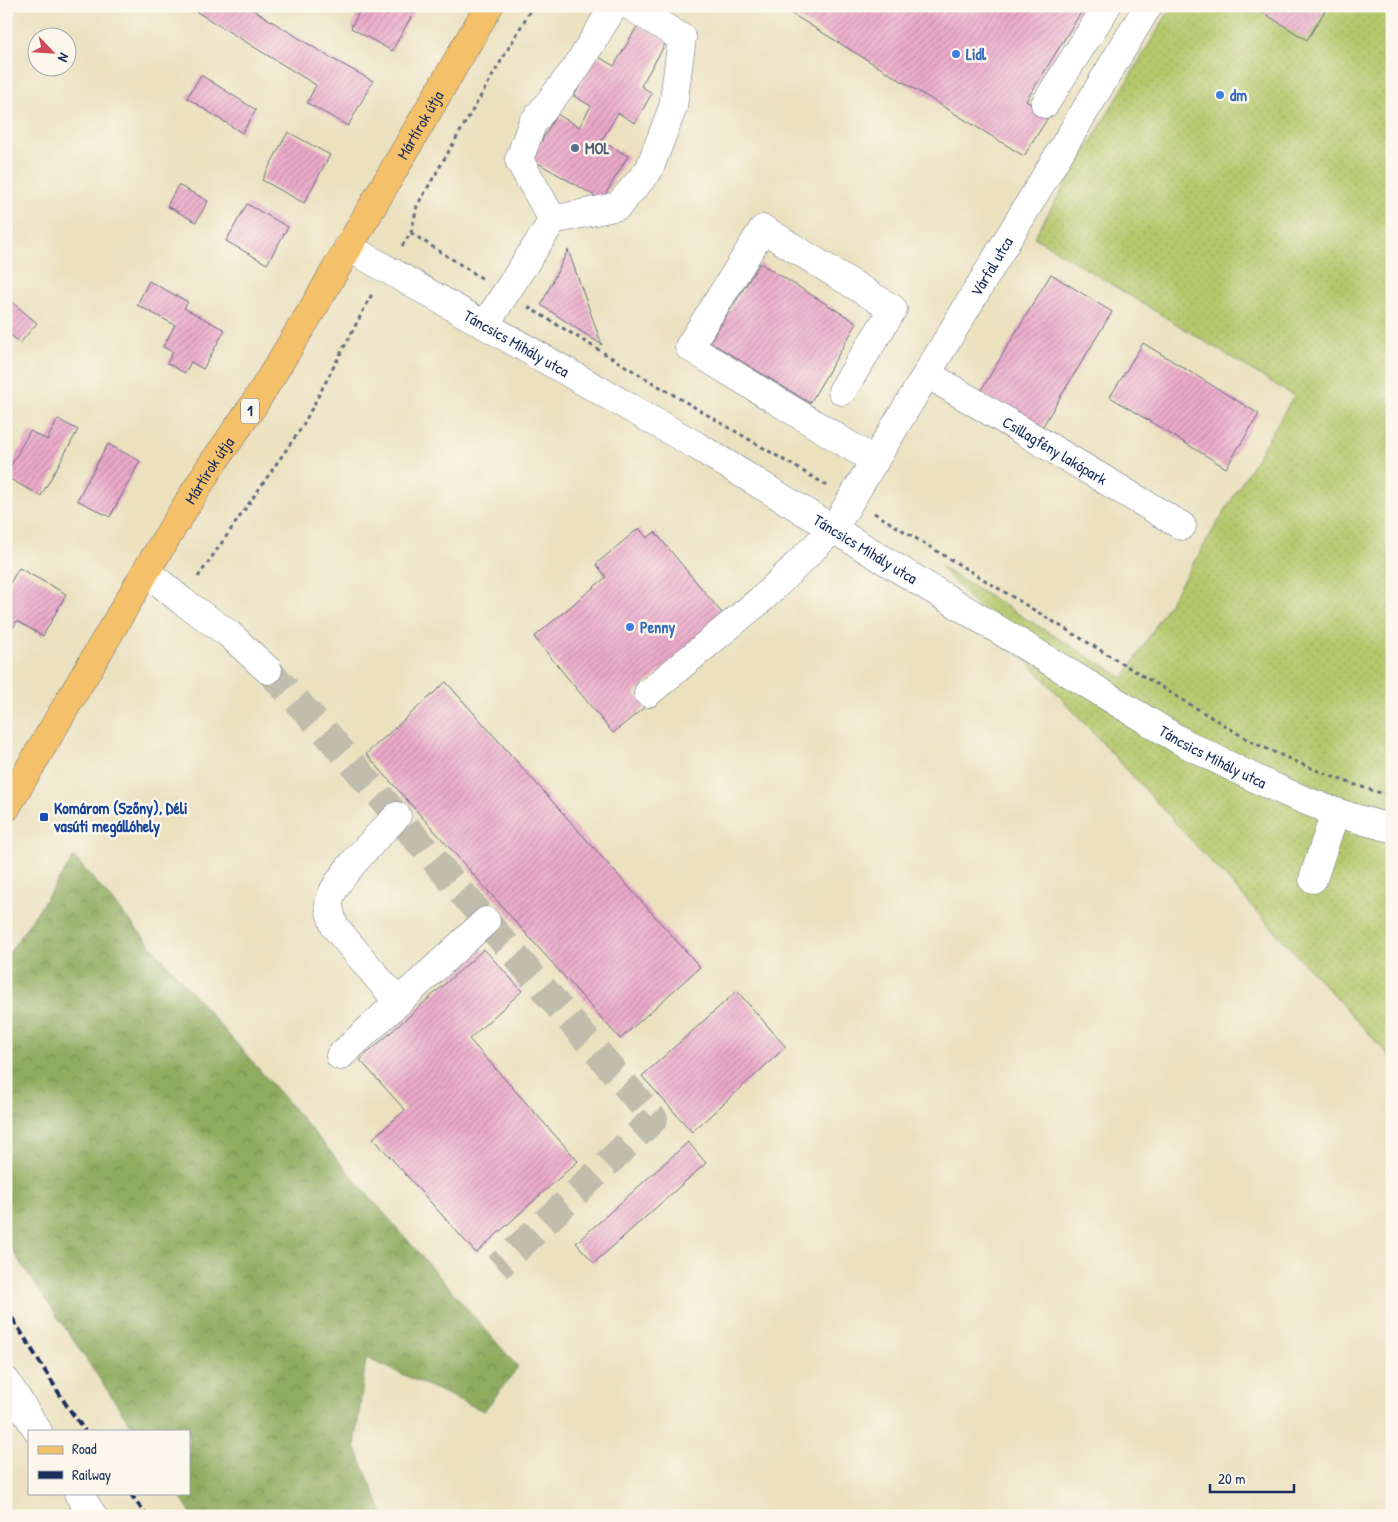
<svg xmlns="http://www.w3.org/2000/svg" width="1398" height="1522" viewBox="0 0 1398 1522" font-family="'Patrick Hand',sans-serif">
	<defs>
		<pattern id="grass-dots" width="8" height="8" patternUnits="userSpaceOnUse" patternTransform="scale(1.25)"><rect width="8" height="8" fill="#b4c76a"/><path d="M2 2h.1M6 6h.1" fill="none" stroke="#9aab5e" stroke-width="1.8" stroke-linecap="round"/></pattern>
		<pattern id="forest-crowns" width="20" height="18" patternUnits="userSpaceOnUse" patternTransform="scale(1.25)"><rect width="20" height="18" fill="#8fac5e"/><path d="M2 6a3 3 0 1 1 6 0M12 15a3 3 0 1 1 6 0" fill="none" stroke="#748c51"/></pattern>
		<pattern id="building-hatch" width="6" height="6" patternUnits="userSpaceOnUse" patternTransform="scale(1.25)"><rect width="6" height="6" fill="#ecaaca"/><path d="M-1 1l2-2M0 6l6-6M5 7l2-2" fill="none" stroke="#be8ba7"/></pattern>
	</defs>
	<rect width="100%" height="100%" fill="#fbf7ec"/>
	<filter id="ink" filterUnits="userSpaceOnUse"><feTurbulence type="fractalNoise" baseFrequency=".02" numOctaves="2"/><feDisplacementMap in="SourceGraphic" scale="10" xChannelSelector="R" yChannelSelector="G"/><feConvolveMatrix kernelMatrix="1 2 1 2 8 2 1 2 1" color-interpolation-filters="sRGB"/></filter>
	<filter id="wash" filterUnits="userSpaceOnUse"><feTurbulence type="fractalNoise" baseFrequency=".0096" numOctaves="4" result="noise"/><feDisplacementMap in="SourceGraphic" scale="20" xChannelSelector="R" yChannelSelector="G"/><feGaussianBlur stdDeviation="1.12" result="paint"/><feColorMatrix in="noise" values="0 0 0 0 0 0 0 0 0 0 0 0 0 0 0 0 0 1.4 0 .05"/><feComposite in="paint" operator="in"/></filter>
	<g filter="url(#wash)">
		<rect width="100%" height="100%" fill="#ebe1bf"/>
		<!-- grass -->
		<path fill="url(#grass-dots)" stroke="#687b64" d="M1172 6H1392V1059L941 567 1124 678 1294 396 1034 237Z"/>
		<!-- forest -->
		<path fill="url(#forest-crowns)" stroke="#556e5e" d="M74 857 518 1367 484 1411 366 1358 355 1447 384 1516H193L177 1493H189V1431H135L6 1241V958Z"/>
		<g id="blocks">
			<!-- building -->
			<path fill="url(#building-hatch)" d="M187 6H247L331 58 373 81 348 126 307 103 316 85Z
				M362 6H413L416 8 392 51 351 28Z
				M779 6H1085L1026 101 1049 116 1024 156Z
				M1252 6H1328L1307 40Z
				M638 25 667 41 641 86 652 93 635 123 618 113 601 141 628 156 602 200 531 159 557 114 579 127 591 106 574 96 597 56 614 66Z
				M201 75 256 110 242 133 187 98Z
				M288 132 330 155 304 203 262 180Z
				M178 185 208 201 196 222 167 206Z
				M247 204 288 227 267 264 226 241Z
				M568 250 602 345 541 305Z
				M760 263 857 323 810 403 710 342Z
				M1051 274 1112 312 1041 429 980 392Z
				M149 281 188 302 184 308 225 330 203 369 191 362 185 373 167 363 173 352 163 347 175 325 137 305Z
				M6 297 37 323 20 343 6 331Z
				M1143 343 1259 414 1226 468 1110 397Z
				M58 419 78 430 41 496 6 477V474L30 431 47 440Z
				M108 444 140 461 110 517 77 500Z
				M639 528 647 538 655 532 726 618 634 693 646 706 613 733 534 637 606 577 596 564Z
				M19 568 66 594 43 636 17 621 11 631 6 628V590Z
				M446 682 700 967 620 1039 366 754Z
				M484 949 522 991 469 1039 578 1161 476 1253 373 1138 405 1110 360 1060Z
				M737 991 786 1047 692 1132 642 1076Z
				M688 1142 706 1163 594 1263 576 1243Z"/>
		</g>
	</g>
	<g filter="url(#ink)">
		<use href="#blocks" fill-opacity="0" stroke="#646d80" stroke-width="1"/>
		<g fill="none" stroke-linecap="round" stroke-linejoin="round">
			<!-- minor-tunnel -->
			<path stroke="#c1bdac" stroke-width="28" stroke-dasharray="28 14" stroke-linecap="butt" d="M268 670 328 735 654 1119 498 1267"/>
			<defs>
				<g id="minor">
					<path d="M1045 104 1107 6"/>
					<path d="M553 220 519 160 532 124 576 68 614 6"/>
					<path id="s1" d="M348 247 697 446 1179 740C1248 776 1316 811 1392 828"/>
					<path d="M485 325 553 220 618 206 649 170 673 107 682 38 630 6"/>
					<path id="s2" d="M927 374 1182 526"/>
					<path d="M842 391 893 309 763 229 689 347 875 461"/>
					<path d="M146 571 182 601 229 634 268 670"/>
					<path id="s3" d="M648 693 764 597 834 528 1148 6"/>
					<path d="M397 816C381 833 330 882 329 904 329 912 332 919 335 927L398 1002"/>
					<path d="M1313 879 1335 813"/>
					<path d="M340 1056 486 921"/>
					<path d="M6 1381 38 1431"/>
					<path d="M78 1493 93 1516"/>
				</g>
				<g id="major">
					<path id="s4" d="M6 808 146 571 210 467 253 406 315 305 489 6"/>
				</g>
			</defs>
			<!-- minor casing -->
			<use href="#minor" stroke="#646d80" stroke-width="29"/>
			<!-- major casing -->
			<use href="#major" stroke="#646d80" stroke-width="29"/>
			<!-- path -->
			<path stroke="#646d80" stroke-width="3" stroke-dasharray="4 4" stroke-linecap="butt" d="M411 233 483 279
				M402 246 411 233 417 206 533 6
				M528 307 650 381 828 486
				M874 513 1252 742C1298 763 1343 783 1392 796
				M198 577 302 427 372 294"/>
			<!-- minor -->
			<use href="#minor" stroke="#fff" stroke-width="28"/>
			<!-- major -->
			<use href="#major" stroke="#f4c16a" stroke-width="28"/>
			<!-- rail -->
			<path stroke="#1b2f5e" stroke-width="4" stroke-dasharray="8 4" stroke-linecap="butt" d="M6 1308 67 1406 85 1431
				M130 1493 147 1516"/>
		</g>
	</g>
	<!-- markers -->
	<g fill="#3f7fe0" stroke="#fbf7ec" stroke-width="2">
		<circle cx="956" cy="54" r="5"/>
		<circle cx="1220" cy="95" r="5"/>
		<circle cx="630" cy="627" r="5"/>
	</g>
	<circle fill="#5c6f8a" stroke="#fbf7ec" stroke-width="2" cx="575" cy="148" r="5"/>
	<rect fill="#1a4fb4" stroke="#fbf7ec" stroke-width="2" x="39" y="812" width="10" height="10" rx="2.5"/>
	<g text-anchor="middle" stroke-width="5" stroke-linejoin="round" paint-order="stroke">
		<!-- shield labels -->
		<rect fill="#fbf7ec" stroke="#5e6b89" stroke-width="1" x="241" y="398.5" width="18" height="25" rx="4"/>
		<g font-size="15" font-weight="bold" fill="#1b2f5e">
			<text x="250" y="416">1</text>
		</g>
		<!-- shop labels -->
		<g font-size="16" font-weight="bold" fill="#366cbe" stroke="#fbf7ec" text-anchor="start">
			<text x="966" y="60">Lidl</text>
			<text x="1230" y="101">dm</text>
			<text x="640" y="633">Penny</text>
		</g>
		<!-- street labels -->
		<g font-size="16" fill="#1b2f5e" stroke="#fbf7ec">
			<text dy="6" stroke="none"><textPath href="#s4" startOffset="799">Mártírok útja</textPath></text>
			<text dy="6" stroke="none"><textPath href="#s3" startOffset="554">Várfal utca</textPath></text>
			<text dy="6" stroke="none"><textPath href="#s1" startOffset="194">Táncsics Mihály utca</textPath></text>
			<text dy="6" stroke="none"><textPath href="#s2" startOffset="149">Csillagfény lakópark</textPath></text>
			<text dy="6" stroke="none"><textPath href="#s4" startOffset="394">Mártírok útja</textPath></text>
			<text dy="6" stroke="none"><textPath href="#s1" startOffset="599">Táncsics Mihály utca</textPath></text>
			<text dy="6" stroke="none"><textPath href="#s1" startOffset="1004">Táncsics Mihály utca</textPath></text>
		</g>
		<!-- service labels -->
		<g font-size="16" font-weight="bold" fill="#4e5e75" stroke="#fbf7ec" text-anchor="start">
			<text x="585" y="154">MOL</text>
		</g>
		<!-- transit labels -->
		<g font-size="16" font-weight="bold" fill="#164399" stroke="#fbf7ec" text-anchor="start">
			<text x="54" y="814">Komárom (Szőny), Déli<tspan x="54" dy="18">vasúti megállóhely</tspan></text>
		</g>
	</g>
	<!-- margin -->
	<rect width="1398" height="1522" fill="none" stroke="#fbf7ec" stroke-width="25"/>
	<!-- legend -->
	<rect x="28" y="1430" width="162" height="65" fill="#fbf7ec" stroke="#a1a7b3"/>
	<rect x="38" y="1446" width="25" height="8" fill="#f4c16a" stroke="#a1a7b3"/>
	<text x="72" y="1454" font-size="15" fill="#1b2f5e">Road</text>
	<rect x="38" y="1471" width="25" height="8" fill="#1b2f5e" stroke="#a1a7b3"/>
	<text x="72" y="1480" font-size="15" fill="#1b2f5e">Railway</text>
	<!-- north arrow -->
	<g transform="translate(52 52) rotate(115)"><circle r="24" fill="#fbf7ec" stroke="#a1a7b3"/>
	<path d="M0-4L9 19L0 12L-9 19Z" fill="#d1495b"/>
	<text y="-8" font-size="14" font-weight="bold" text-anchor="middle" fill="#1b2f5e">N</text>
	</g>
	<!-- scale -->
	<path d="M1210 1484v8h84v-8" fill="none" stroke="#1b2f5e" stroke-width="2.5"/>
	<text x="1218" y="1484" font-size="15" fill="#1b2f5e" stroke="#fbf7ec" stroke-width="4" paint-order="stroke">20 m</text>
</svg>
